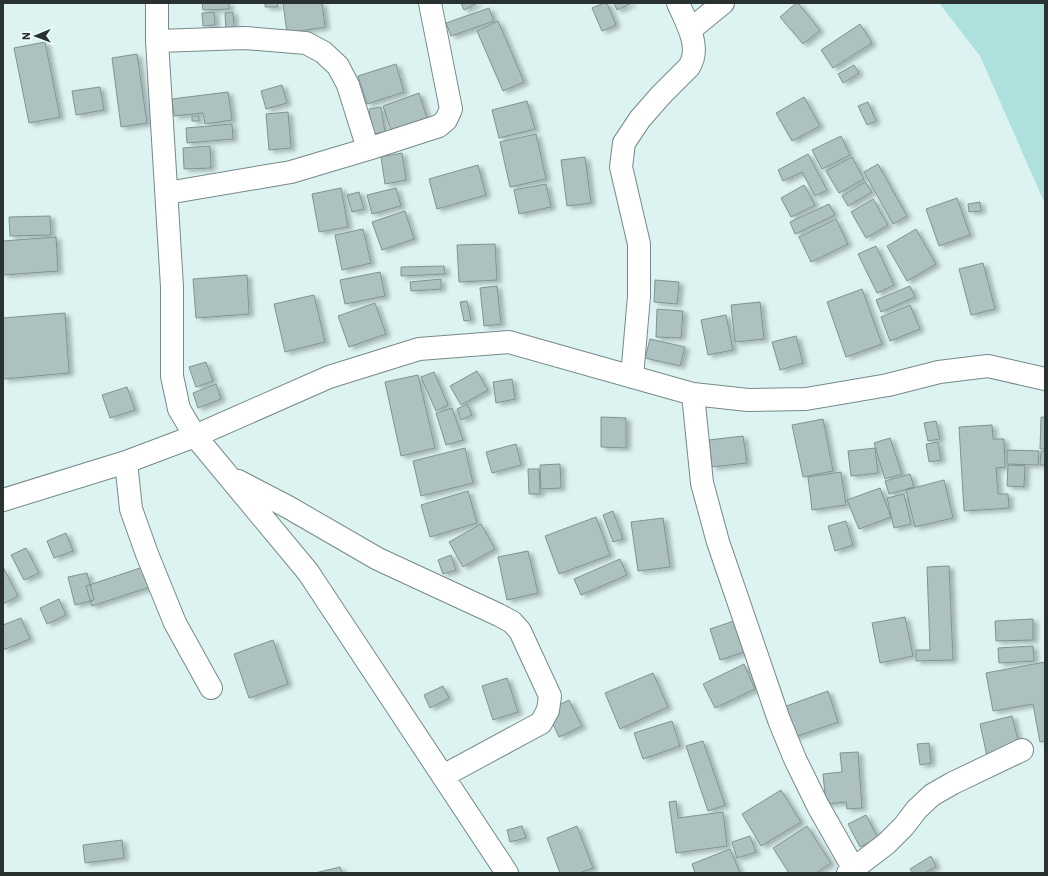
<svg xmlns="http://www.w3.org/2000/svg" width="1048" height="876" viewBox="0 0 1048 876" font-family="'IBM Plex Sans',sans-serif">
	<defs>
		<filter id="shadow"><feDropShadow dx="4.5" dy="2.5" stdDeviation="2" flood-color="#0004"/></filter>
	</defs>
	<rect width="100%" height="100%" fill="#ddf3f2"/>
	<!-- green -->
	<path fill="#aee1de" d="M939 3H1045V204L980 56Z"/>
	<!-- building -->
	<path fill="#acc1c0" stroke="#7f9492" filter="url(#shadow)" d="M202 3H229V9L203 10Z
		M265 3H277L278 7H265Z
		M283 3H322L325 27 287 33Z
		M461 3H478L464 10Z
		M604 3H607L616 25 602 31 592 8Z
		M614 3H632L617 10Z
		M796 3H798L820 30 803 44 780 17Z
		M489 8 494 21 451 36 446 23Z
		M214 12 215 25 203 26 202 13Z
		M233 12 234 32 226 33 225 13Z
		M498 21 524 82 503 91 477 31Z
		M860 24 872 43 833 68 821 50Z
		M45 42 60 117 29 123 14 48Z
		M137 54 147 123 121 127 112 58Z
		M396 64 404 92 367 104 358 76Z
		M854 65 859 73 843 83 838 74Z
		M282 85 287 103 266 109 261 91Z
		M100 87 104 110 76 115 72 91Z
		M228 92 232 120 205 124 203 113 174 116 172 99Z
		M419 93 427 118 391 130 383 106Z
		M804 97 820 126 792 141 776 113Z
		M527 101 535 129 499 138 492 110Z
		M868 102 876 121 867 125 858 106Z
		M381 107 385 132 373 134 369 109Z
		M288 112 291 148 269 150 266 114Z
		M192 116H199V121H192Z
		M232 124 233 139 187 143 186 128Z
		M536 134 546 179 510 187 500 142Z
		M841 136 850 155 822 169 812 150Z
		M210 146 211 168 184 169 183 148Z
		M402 153 406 180 385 184 381 157Z
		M808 154 827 190 815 196 802 172 783 181 778 170Z
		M585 157 591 203 567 206 561 160Z
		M852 157 864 179 839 193 826 171Z
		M878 164 907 216 893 224 864 172Z
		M478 165 486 195 437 209 429 179Z
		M865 182 872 192 848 206 842 196Z
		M546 184 551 207 519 214 514 190Z
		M804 185 815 205 791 217 781 198Z
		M341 188 348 227 319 232 312 194Z
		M396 188 401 206 372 214 367 195Z
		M359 192 364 209 352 212 347 195Z
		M957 198 970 235 939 246 926 209Z
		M873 199 888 225 866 238 851 212Z
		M980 202 981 211 969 212 968 204Z
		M829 204 835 215 795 234 790 222Z
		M405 211 414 239 382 250 372 222Z
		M50 216 51 235 10 236 9 217Z
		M836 219 848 244 811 262 799 237Z
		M363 229 371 263 342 270 335 235Z
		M916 229 936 264 907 281 887 246Z
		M56 237 58 271 3 275V241Z
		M495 244 497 280 459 282 457 245Z
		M876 246 894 285 877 293 858 254Z
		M983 263 995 309 971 315 959 269Z
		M444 266 445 274 401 276V267Z
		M380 272 385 296 345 304 340 280Z
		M247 275 249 314 196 318 193 279Z
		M441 279V289L411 291 410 282Z
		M655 280 679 282 677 304 654 302Z
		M497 286 501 324 484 326 480 288Z
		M910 286 915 297 881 312 876 300Z
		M862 289 882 344 846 357 827 302Z
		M314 295 325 342 285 352 274 304Z
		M467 301 471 320 464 321 460 302Z
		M760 302 764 339 735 342 731 305Z
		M375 303 386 334 349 347 338 316Z
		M910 305 920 329 890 341 881 317Z
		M657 309 683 311 681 338 656 337Z
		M65 313 69 373 3 379V318Z
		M726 315 733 350 708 355 701 320Z
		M796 336 803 363 780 370 772 342Z
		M650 339 685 347 680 366 645 358Z
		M206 362 213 381 196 387 189 367Z
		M477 371 488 390 461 405 450 386Z
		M434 372 448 405 436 411 421 377Z
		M418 375 435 448 401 456 385 382Z
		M512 379 515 399 496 403 493 382Z
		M216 384 221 399 198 408 193 393Z
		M127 387 135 410 110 418 102 395Z
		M467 404 472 415 461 420 457 409Z
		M452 408 463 440 446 445 436 413Z
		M601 417 626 418V448L601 447Z
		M1041 417H1045V449H1040Z
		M823 419 833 471 803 477 792 425Z
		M936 421 940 439 928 441 924 423Z
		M992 425 993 439H1004L1005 467 996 468 998 494H1008L1009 508 964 511 959 427Z
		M743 436 747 463 712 467 709 440Z
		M890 438 902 474 885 479 874 443Z
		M938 442 941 460 929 462 926 444Z
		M516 444 521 465 492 473 486 452Z
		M465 448 473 483 421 496 413 461Z
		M875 448 878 473 851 476 848 451Z
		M1007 450 1039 451 1038 465 1007 464Z
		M1041 451H1045V465H1040Z
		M560 464 561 488 541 489 540 465Z
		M1008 465 1025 466 1024 487 1007 486Z
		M528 469H539L540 494H529Z
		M841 472 846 505 812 510 808 477Z
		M910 474 914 487 889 494 885 481Z
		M944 480 953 518 915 527 906 490Z
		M880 488 891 517 859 529 847 500Z
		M468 491 477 523 430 537 421 505Z
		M904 494 911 524 894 528 887 498Z
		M613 511 623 539 613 542 603 515Z
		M596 517 610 555 559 574 545 536Z
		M663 518 670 567 638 571 631 522Z
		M846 521 853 545 835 551 828 526Z
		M481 524 495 549 463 567 449 542Z
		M66 533 73 551 54 558 47 541Z
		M26 548 39 573 24 580 11 555Z
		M528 551 538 593 507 600 498 557Z
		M451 555 456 570 443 574 438 560Z
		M620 559 627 575 581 595 574 579Z
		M146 566 153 586 92 606 86 586Z
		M949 566 953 660 916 661V650H930L927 567Z
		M3 567 18 596 3 604Z
		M87 573 94 600 75 605 68 577Z
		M59 599 66 615 47 624 40 608Z
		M905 617 913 656 880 663 872 623Z
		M21 618 30 639 3 650V625Z
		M1033 619V640L996 641 995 621Z
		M734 621 744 652 720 660 710 629Z
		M273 640 288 684 249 698 234 654Z
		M1033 646 1034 661 999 663 998 648Z
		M1045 662V741L1040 742 1033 704 993 711 986 673Z
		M744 664 755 689 715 708 703 684Z
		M653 673 668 707 620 729 605 693Z
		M507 678 518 712 493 720 482 686Z
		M443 686 449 698 430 708 424 695Z
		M828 691 838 722 792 738 781 708Z
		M569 700 582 726 559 737 547 711Z
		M1012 716 1020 748 987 756 980 724Z
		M672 721 680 746 643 759 634 733Z
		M703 741 725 805 708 811 686 746Z
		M929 743 931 763 920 765 917 744Z
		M858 752 862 808 847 809 846 802 826 804 823 774 842 772 840 753Z
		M781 790 801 822 761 846 742 814Z
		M676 801 678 818 723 812 727 846 676 853 669 802Z
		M866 815 878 838 860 847 848 824Z
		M522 826 526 838 510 842 507 830Z
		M577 826 593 868 579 873H560L547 838Z
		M807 826 831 863 816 873H789L773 848Z
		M750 836 756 852 737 858 732 842Z
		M122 840 124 858 85 863 83 845Z
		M730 849 740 873H695L692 864Z
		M931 856 936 866 925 873H913L910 869Z
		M340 867 342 873H315Z"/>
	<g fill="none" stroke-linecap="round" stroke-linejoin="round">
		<defs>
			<path id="minor" d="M157 3V41L172 287V376L179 409 195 436 308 572 507 873
				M690 30 723 3
				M157 41 245 38 306 43 323 52 338 66 348 85 368 149
				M167 193 291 172 368 149 439 126 446 120 451 109 430 3
				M632 377 639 296V244L621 167 624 143 640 119 661 95 689 67C702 47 686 22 678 3
				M693 394 702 483 718 542 779 720 795 759 818 806 856 873
				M126 462 131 509 147 554 175 623 211 688
				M238 481 288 507 378 559 499 615 512 622 520 631 550 696 548 710 541 723 443 776
				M3 500 126 462 195 436 329 377 419 349 509 342 693 394 748 400 806 399 888 385 939 372 988 366 1045 379
				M848 873 886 844 904 826 917 809 932 795 953 783 1022 750"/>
		</defs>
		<!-- minor casing -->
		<use href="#minor" stroke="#758a88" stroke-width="24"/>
		<!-- minor -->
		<use href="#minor" stroke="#fff" stroke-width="22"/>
	</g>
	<!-- border -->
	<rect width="1048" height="876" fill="none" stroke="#293231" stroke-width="8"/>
	<!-- north arrow -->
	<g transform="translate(36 36) rotate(269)" stroke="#f1fefd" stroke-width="3" paint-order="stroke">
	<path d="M0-3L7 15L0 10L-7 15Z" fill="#293231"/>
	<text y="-6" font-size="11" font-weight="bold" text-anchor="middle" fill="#293231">N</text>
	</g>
</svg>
